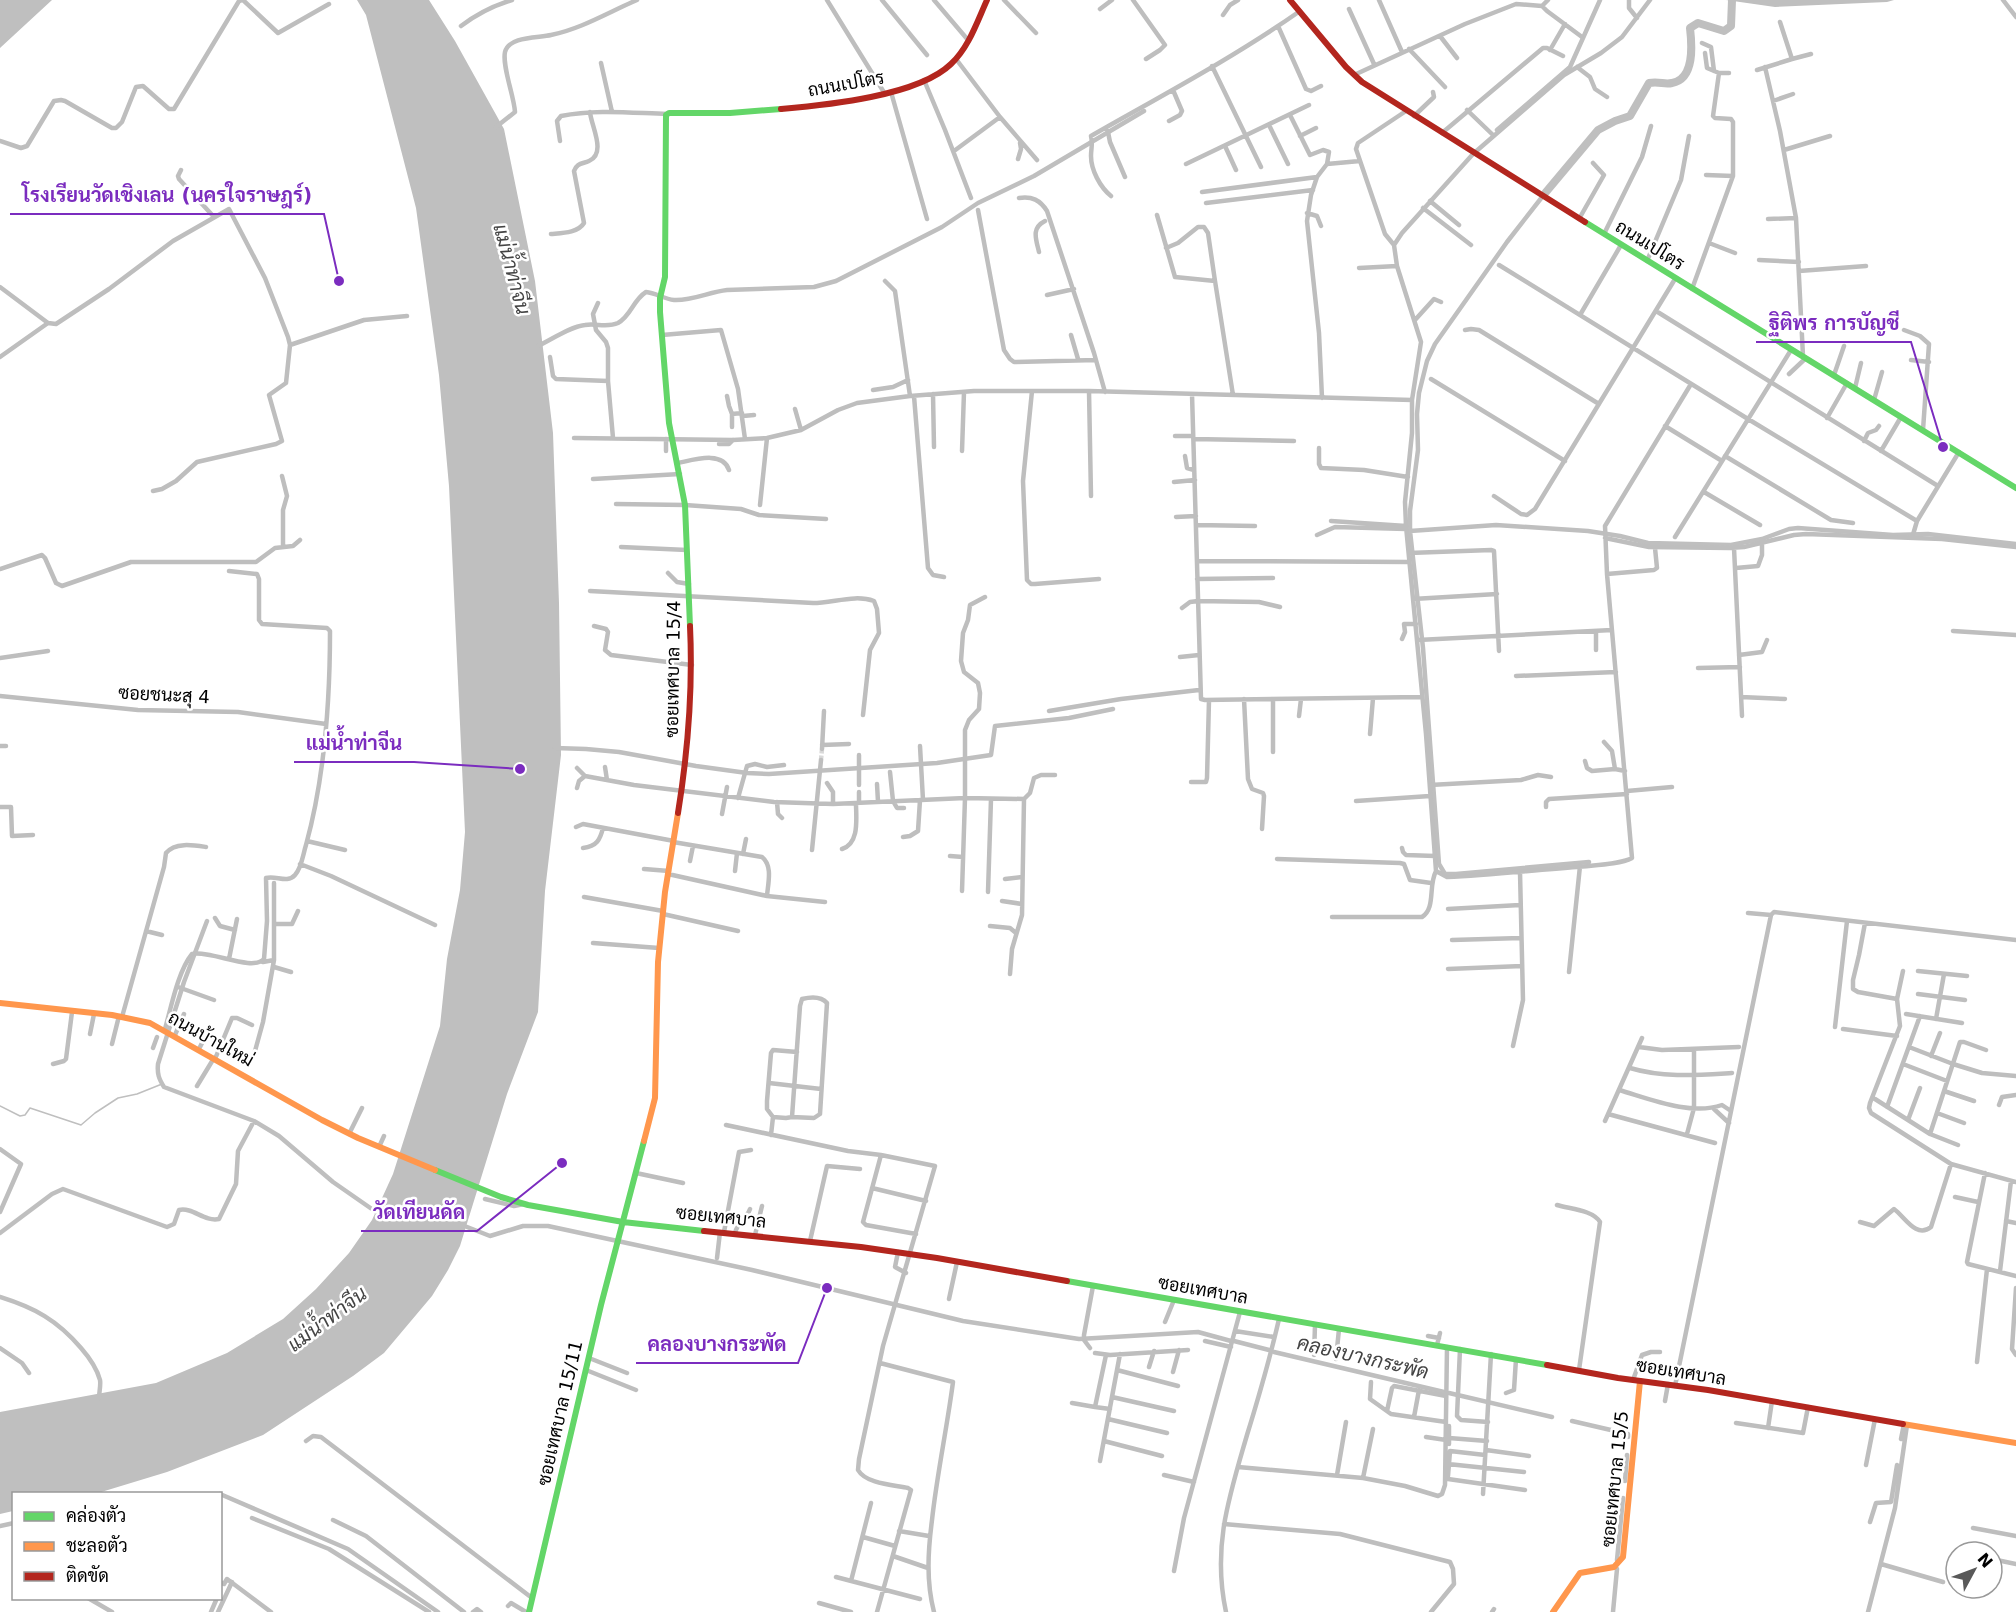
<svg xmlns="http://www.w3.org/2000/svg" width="2016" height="1612" viewBox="0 0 2016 1612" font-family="'DejaVu Sans',Sarabun,sans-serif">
	<rect width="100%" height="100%" fill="#fff"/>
	<!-- water -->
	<path fill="#bfbfbf" d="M0 0H52L0 48Z
		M357 0H429L455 41 504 129 535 281 553 433 559 603 561 755 545 891 538 1012 507 1094 460 1246 448 1270 432 1296 384 1353 353 1376 263 1435 167 1472 98 1493 14 1494 13 1511 0 1514V1412L156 1383 227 1353 283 1319 316 1289 349 1253 372 1220 393 1174 440 1026 447 959 460 890 465 832 449 486 439 375 416 208 366 15Z
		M1726 0H1894L1887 2 1775 7Z"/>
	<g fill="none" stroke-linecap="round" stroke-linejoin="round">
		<!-- stream -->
		<path stroke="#bfbfbf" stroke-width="1.5" d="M0 1106 20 1116 25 1115 30 1108 81 1125 95 1113 118 1098 137 1094 162 1084"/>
		<!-- canal -->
		<path stroke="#bfbfbf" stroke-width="4.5" d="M882 0 927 55
			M2003 0 2016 17
			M496 127 515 112C514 96 502 66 505 52 509 36 538 38 551 35 581 29 609 12 637 0
			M1497 130 1570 67 1600 0
			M1546 192 1507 242 1435 344 1427 361 1419 393 1417 414 1418 450 1410 511V531L1423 648 1439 864 1445 874H1456L1589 862
			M538 346C553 339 569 327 585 325 596 323 607 328 618 323 631 316 633 300 646 292 656 293 664 299 674 300 692 301 709 292 727 290L814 287 836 281 942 227 978 203 1034 176 1144 111
			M1410 531 1496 525 1588 531 1620 536 1648 543 1731 545 1762 539 1789 529 1798 528 1893 535 1928 534 2016 544
			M555 748 586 749 619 752 696 766 747 773 769 774 937 763 991 755 995 726 1069 718 1113 709
			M207 921 184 982 158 1064C157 1074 159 1079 164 1087L254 1121 279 1136 333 1182 379 1214
			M462 1225 490 1236 523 1226H548L752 1270 963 1321 1079 1339 1198 1332 1231 1341
			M0 1233 52 1194 63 1189 167 1227 174 1224 179 1210C193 1207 204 1222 219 1219L236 1184 238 1151 254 1121
			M0 1297C35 1308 57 1320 81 1348 88 1356 97 1369 100 1380 101 1385 99 1393 99 1398
			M1234 1341 1269 1350
			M1274 1352 1444 1392
			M1449 1393 1552 1417
			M1572 1421 1628 1434V1437
			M1625 1481 1627 1455
			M1617 1560 1623 1498
			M1613 1612 1617 1569"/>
		<!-- river -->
		<path stroke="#bfbfbf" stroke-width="8" d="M1546 192 1598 130 1615 121 1630 116 1649 83C1660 81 1664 85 1672 83 1695 79 1692 45 1690 28L1698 23 1724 31 1731 26 1732 0"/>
		<!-- street-tunnel -->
		<path stroke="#d9d9d9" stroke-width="4.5" stroke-dasharray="4.5 2" stroke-linecap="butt" d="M821 760 822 749"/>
		<!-- street -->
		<path stroke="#bebebe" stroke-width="4.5" d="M243 0 278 33 329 4
			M827 0 885 94
			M934 0 968 40
			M1004 0 1036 33
			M1133 0 1165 45 1160 50 1146 59
			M1379 0 1402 52
			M1629 0V8L1637 18
			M1650 0 1622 37 1601 53 1564 75 1473 154 1402 233 1394 245 1397 266 1421 342 1412 400V433L1405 502 1406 526 1426 734 1436 871 1447 877C1491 875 1534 870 1577 867 1592 865 1619 865 1632 858L1607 574 1605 526 1691 384
			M1542 6 1547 11 1582 37
			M1100 9 1112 0
			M1349 9 1374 64
			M1223 15 1230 5 1238 0
			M461 26C478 13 492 6 512 0
			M1278 26 1306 89 1311 91 1321 86
			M1440 36 1457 58
			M1702 43 1711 47 1714 71
			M1409 49 1445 87
			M1550 50 1565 24
			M1705 53 1707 68 1719 73H1729
			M956 59 1000 117 1037 160
			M1792 59 1811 54
			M601 63 612 112
			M1212 66 1261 167
			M1577 67 1590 77 1595 89 1607 97
			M1765 67 1780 131 1796 218 1803 356
			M1757 70 1792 59 1780 22
			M1354 75 1465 24 1516 4 1542 6 1548 0
			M924 80 945 130 971 198
			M891 92 927 219
			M1773 101 1793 94
			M1467 110 1493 135
			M1290 115 1310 155 1323 150 1329 152 1327 164
			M1414 116 1434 97 1433 92
			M1169 121 1180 115 1182 111 1173 90
			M1269 125 1288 164
			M1107 127 1110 142 1125 177
			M1442 133 1543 48H1547L1563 56
			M1300 136 1316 128
			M0 141 21 148 27 146 54 101 61 100 65 101 112 128H116L122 122 136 87 143 86 169 109H174L239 1 242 0
			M560 141 557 121 561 116C596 109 632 113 667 114
			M1225 146 1236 170
			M1784 150 1830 136
			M954 151 1000 117
			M1018 159 1021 149 1020 143
			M1186 164 1309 105
			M181 170 178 176 179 179 214 217
			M1706 175 1733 176
			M1202 192 1317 177
			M1111 196C1100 187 1091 170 1091 156 1091 148 1093 144 1091 136 1161 96 1233 58 1300 11
			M1019 198C1032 196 1040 200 1047 211L1094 353 1105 392
			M1430 201 1459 225
			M1206 203 1313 190
			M1423 208 1471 245
			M978 210 1004 350 1010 359 1014 362 1096 360
			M1307 213 1317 216 1321 226
			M1157 215 1175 277 1215 281 1233 395
			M1579 219 1604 175 1593 163
			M1768 219 1796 218
			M551 234C562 233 578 233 584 223L574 171C577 163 582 164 589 161 607 153 591 126 590 112
			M1604 234 1642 157 1651 126
			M1709 243 1735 253
			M1394 245 1385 234 1356 149 1358 143 1406 111
			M1166 248 1178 243 1198 227H1204L1208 233 1215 281
			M1039 252C1036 239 1031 228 1045 221
			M1759 260 1799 262
			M1647 261 1681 180 1689 136
			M1499 265 1748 419 1917 521
			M1359 268 1397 266
			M1799 271 1866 266
			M885 281 895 291 910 396
			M0 287 48 323 56 324 109 289 173 241 229 209 265 278 288 337 290 345 286 383 269 395 282 441 276 444 197 462 176 481 162 489 153 491
			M1692 289 1733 176V122L1731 119 1715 118 1713 116 1719 73
			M1047 295 1074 289
			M598 303 593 314 596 330 606 342 608 348V381L613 438
			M1656 311 1938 486
			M1580 315 1621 245
			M1415 320 1434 299 1441 302
			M1465 330 1471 329 1479 330 1599 404
			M1904 330 1920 336 1929 344 1923 430
			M662 335 721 330 738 389 745 439
			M1071 335 1078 359
			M290 345 364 320 407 316
			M0 357 48 323
			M550 357 553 376 556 379 608 381
			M1911 360 1929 362
			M1789 374 1806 358
			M1834 375 1844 346
			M1431 379 1565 461
			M1855 388 1861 363
			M873 390 893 387 908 380
			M1032 391 1023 481 1027 580 1031 584H1035L1099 579
			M1089 391 1091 496
			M933 394 934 447
			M1192 394 1201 699 1205 700 1422 697
			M727 396 729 406 732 414 742 413
			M914 396 928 568 933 575 944 577
			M1322 398 1319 333 1307 221 1311 195 1317 177 1327 164 1360 161
			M1874 400 1882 372
			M795 409 801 430
			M743 416 754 415
			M1827 418 1847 383
			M1665 426 1722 461
			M732 427V414
			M1175 436H1193
			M574 438 733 440 767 438 801 430 838 410 857 403 910 396 974 391H1089L1412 400
			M666 439V451
			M1194 439 1294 441
			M1864 441 1868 433 1876 430 1879 426
			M719 444H729L733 440
			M1319 448V464L1321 468 1364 470 1408 477
			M962 451 964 392
			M1881 451 1901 417
			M1185 456 1187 468 1194 470
			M1725 456 1831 520 1853 523
			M678 463C693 460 723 450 729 470
			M282 476 287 496 283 510V546
			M593 479 680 474
			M1174 482 1195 480
			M1704 492 1760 525
			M1494 496 1521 514 1527 515 1535 509 1675 279
			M616 504 685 505 741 509 759 515 826 519
			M760 505 767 438
			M1176 517 1196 516
			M1331 521 1406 526
			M1196 525 1255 526
			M1317 535 1335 527 1406 529
			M1675 537 1791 350
			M1605 538 1649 547 1729 548 1744 547 1794 535 1806 534 1942 539 2016 547
			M1912 538 1917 521 1959 452
			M621 547 687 550
			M1734 548 1742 716
			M1409 553 1491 550 1494 551 1499 651
			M1197 561 1409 562
			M1736 568 1758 566 1762 555V543
			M0 569 42 555 45 558 56 583 62 586 131 562H256L275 548 293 546 300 540
			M668 573 677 582 689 584
			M1607 574 1654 570 1657 568 1655 548
			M1197 579 1273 578
			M590 591 813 603C833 603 855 594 874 601L877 609 879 633 870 650 863 715
			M1413 599 1497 594
			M1182 608 1190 602 1198 601 1259 602 1280 607
			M594 626 606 629 608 632 605 650 611 655 692 665
			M1596 631V650
			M1953 631 2016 635
			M1402 639 1405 632 1404 624H1416
			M1418 640 1612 630
			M1739 655 1762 652 1767 640
			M1180 657 1199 655
			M0 658 48 651
			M1698 668 1740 667
			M1516 676 1616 672
			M0 696 138 710 238 712 326 724
			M1741 697 1785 699
			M1244 699 1248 779 1252 789 1263 793 1264 796 1262 829
			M1049 711 1121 699 1199 690
			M1299 716 1301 699
			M1370 734 1373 698
			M1604 742 1612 751 1615 769 1625 771
			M822 745 849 744
			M0 746H6
			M920 746 923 800
			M822 749 824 711
			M1273 752V699
			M1585 761 1587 768 1592 771 1615 769
			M605 767 607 780
			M577 768 585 776 634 785 774 802 833 804 965 798 1024 799 1030 793 1034 778 1041 775H1055
			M890 772 893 801 897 808H904
			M1191 782H1206L1207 778 1209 700
			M827 783 833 792V804
			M877 784 878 802
			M859 785V755
			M1430 785 1521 780 1538 775 1551 777
			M577 788 579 781 585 776
			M1627 791 1672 787
			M859 792V803
			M738 798 747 766 755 764 767 767 784 765
			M1356 801 1430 796
			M777 802 778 814 782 818
			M0 807H11L12 836 33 835
			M1546 807V802L1549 799 1627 794
			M722 814 727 787
			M576 827 583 824 674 841
			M903 837 910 836 918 831 920 800
			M307 841 345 850
			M673 842 762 857C773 866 768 883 767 896
			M583 848C597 846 600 840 603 828
			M1402 848 1403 852 1406 855 1435 856
			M842 849C860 843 856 818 856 803
			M812 850 821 760
			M743 854 746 839
			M950 856 963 857
			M1277 859 1400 863 1404 864 1410 880 1431 883
			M690 861 693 846
			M300 864 331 876 435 925
			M644 869 669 871
			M735 871 737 853
			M668 874 767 896 825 902
			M1005 879 1022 877
			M962 891 965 798V730L969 720 979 709 980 693 978 683 964 672 961 661 963 633 968 620 970 605 985 597
			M988 892 991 799
			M584 897 663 911
			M1002 901 1022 904
			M1448 909 1520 905
			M1748 913 1771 915 1774 912 2016 940
			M663 914 738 931
			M1332 917H1422C1436 908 1428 886 1436 871
			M215 918 220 926 235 930
			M1865 923 1859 955 1853 980V989L1858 992 1897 999
			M275 924H292L298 911
			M990 926 1010 928 1016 933
			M146 931 162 935
			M1452 940 1521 938
			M593 943 659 948
			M229 959 237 919
			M263 962 274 960V883
			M274 967 291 972
			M1448 969 1522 966
			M1903 971 1897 999 1900 1026 1870 1103 1869 1108 1871 1113 1951 1164 2016 1182
			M1918 971 1967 976
			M1569 972 1580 866
			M1010 974 1012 949 1022 915 1024 799
			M178 987 214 1000
			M1918 994 1965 1000
			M1906 1014 1962 1023
			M122 1017 164 867 166 853C175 842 193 845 206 847
			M1936 1019 1944 974
			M1835 1027 1847 921
			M165 1029C171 1008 178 971 192 954 211 950 252 972 264 959L267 921 266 878C276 875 287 884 295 875 302 867 303 854 306 845 325 776 330 702 330 631L327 628 262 624 259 620V579L257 574 229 571
			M1843 1029 1897 1036
			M90 1034 94 1014
			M175 1035 184 1014
			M112 1044 119 1016
			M1513 1046 1523 1000 1520 872
			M1639 1047 1662 1050 1739 1047
			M1909 1047 1953 1064 1982 1073 2016 1076
			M153 1048 157 1037
			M199 1049 207 1033
			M255 1051 263 1022 274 960
			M1931 1056 1940 1033
			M215 1059 232 1018H237L252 1025
			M53 1064 64 1061 66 1059 72 1012
			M1903 1064 1947 1081
			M1630 1068C1663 1078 1698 1075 1732 1073
			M769 1083 821 1089
			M197 1086 214 1058
			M1619 1090C1650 1099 1691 1116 1722 1105L1731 1111
			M1944 1091 1974 1101
			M1875 1099 1930 1134
			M1999 1105 2002 1097 2016 1095
			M1887 1107 1920 1016
			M1714 1109 1729 1123
			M1937 1113 1964 1123
			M1608 1114 1715 1143
			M773 1117 786 1118 792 1117 800 1006 802 999C810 997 821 996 827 1003L820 1114 814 1118 792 1117
			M1908 1120 1920 1088
			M1605 1121 1642 1038
			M726 1125 848 1151 881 1155 935 1166 883 1346 859 1459 858 1470C866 1484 894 1485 908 1488L911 1490 877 1612
			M349 1134 362 1108
			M1687 1134 1694 1108V1049
			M771 1135 773 1117 767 1109V1101L771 1053 773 1050 797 1052
			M1958 1145 1930 1134 1960 1042H1964L1986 1050
			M379 1147 384 1136
			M0 1149 21 1164 0 1212
			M881 1155 863 1222 866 1225 916 1234
			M636 1173 683 1183
			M1985 1173 1967 1262 1968 1264 2016 1276
			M872 1188 926 1201
			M1955 1197 1978 1202
			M485 1199 514 1206 524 1204
			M1557 1205C1570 1209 1593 1210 1600 1222L1579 1370
			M2006 1221 2016 1223
			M1860 1222 1874 1226 1894 1209C1905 1217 1916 1239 1931 1227L1951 1164
			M724 1232 739 1152 751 1150
			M735 1233C738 1221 746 1220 750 1209
			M755 1235 762 1206
			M810 1241 827 1166 860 1169
			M898 1252 895 1267 906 1273
			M717 1258 720 1232
			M2000 1271 2011 1181
			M2016 1288 2012 1349 2016 1355
			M949 1299 957 1262
			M1165 1322 1174 1300
			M1235 1331 1274 1337
			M1428 1336 1439 1338
			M1205 1341 1231 1347
			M1437 1345 1440 1333
			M0 1348 22 1363 29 1373
			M1090 1348 1084 1340V1335L1093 1286
			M1460 1349 1457 1416 1461 1420 1488 1422
			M1095 1353 1110 1355 1188 1350
			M1106 1355 1095 1407 1110 1409
			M1314 1355 1315 1325
			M589 1358 627 1373
			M1336 1359 1339 1329
			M1977 1362 1987 1269
			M880 1363 953 1382C947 1428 937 1474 932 1520 928 1551 926 1581 934 1612
			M1149 1367 1154 1351
			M586 1370 636 1390
			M1117 1370 1178 1386
			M1173 1372 1179 1350
			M1633 1380 1642 1355 1651 1352H1660
			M1371 1382 1370 1399 1391 1414 1446 1422
			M1675 1386 1771 915
			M1506 1393 1514 1390 1516 1359
			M1112 1397 1174 1411
			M1665 1401 1668 1384
			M1072 1403 1095 1407
			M1387 1411 1392 1388 1394 1386 1446 1396
			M1414 1417 1419 1390
			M1108 1419 1167 1433
			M1736 1423 1803 1433 1808 1407
			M1768 1428 1772 1401
			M1426 1437 1446 1440
			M1449 1438 1487 1441
			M1901 1439 1904 1424
			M306 1441 313 1436 321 1437 532 1598
			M1104 1441 1162 1456
			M1449 1444V1426
			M1486 1450 1529 1456
			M1100 1461 1120 1354
			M1448 1464 1524 1472
			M1866 1465 1875 1419
			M1238 1467 1363 1478 1405 1486 1438 1496 1442 1494 1445 1485 1447 1347
			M1164 1475 1194 1482
			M1337 1475 1346 1422
			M1448 1476 1450 1451 1485 1455
			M1363 1478 1373 1429
			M1448 1479 1525 1490
			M220 1494 348 1549 438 1612
			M1483 1494 1491 1354
			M252 1518 329 1549 429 1612
			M333 1520 366 1536 464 1612
			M1870 1522 1876 1503 1891 1502 1897 1465
			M1224 1524 1340 1534 1450 1562 1453 1569 1454 1584 1431 1612
			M0 1526 14 1523
			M1973 1528 2016 1536
			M899 1531 929 1536
			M863 1537 895 1546
			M893 1556 928 1568
			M1992 1559 2016 1564
			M1881 1564 1943 1582
			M1174 1571 1184 1518 1240 1312
			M836 1577 920 1599
			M851 1581 871 1503
			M220 1582 224 1584 227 1579 271 1612
			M88 1598 112 1612
			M819 1603 851 1612
			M508 1606 511 1603 526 1612
			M211 1612 217 1598
			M218 1612 232 1582
			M473 1612 477 1609 481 1612
			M1226 1612C1212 1547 1229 1497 1247 1435 1259 1396 1270 1358 1279 1319
			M1492 1612 1494 1609
			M1868 1612 1895 1508 1907 1425"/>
		<!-- fast -->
		<path stroke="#63d668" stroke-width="6" d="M1585 222 2016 488
			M690 626 685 505 669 423 660 312V298L665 277 666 115 669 113H730L781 109
			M435 1170 501 1197 528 1205 623 1222 704 1231
			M1067 1281 1547 1365
			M529 1612 601 1305 644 1141"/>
		<!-- slow -->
		<path stroke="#ff974d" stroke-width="6" d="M0 1003 112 1015 150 1023 322 1120 358 1138 435 1170
			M644 1141 655 1098 658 962 665 892 678 813
			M1903 1424 2016 1443
			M1553 1612 1580 1573 1614 1567 1623 1557 1640 1381"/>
		<!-- jam -->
		<path stroke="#b3261e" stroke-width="6" d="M1290 0 1346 67 1362 82 1585 222
			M781 109C827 105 918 96 951 64 969 47 977 22 987 0
			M678 813C688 751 693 689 690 626
			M704 1231 861 1247 937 1258 1067 1281
			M1547 1365 1618 1378 1708 1390 1903 1424"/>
	</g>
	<g text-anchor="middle" stroke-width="5" stroke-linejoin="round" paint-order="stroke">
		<!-- street labels -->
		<g font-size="18" fill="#000" stroke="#fff">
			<text transform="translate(846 84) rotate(-10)" y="6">ถนนเปโตร</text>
			<text transform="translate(1650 245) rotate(32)" y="6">ถนนเปโตร</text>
			<text transform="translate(673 669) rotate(-89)" y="6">ซอยเทศบาล 15/4</text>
			<text transform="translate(164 695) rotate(3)" y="6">ซอยชนะสุ 4</text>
			<text transform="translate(211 1039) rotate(29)" y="6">ถนนบ้านใหม่</text>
			<text transform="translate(721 1217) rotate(6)" y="6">ซอยเทศบาล</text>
			<text transform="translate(1203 1290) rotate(10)" y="6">ซอยเทศบาล</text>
			<text transform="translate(1681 1372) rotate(9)" y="6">ซอยเทศบาล</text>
			<text transform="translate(560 1413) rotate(-77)" y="6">ซอยเทศบาล 15/11</text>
			<text transform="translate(1615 1479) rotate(-84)" y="6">ซอยเทศบาล 15/5</text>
		</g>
		<!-- water labels -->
		<g font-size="20" font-style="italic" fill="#444" stroke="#fff">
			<text transform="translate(512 269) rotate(75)" y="7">แม่น้ำท่าจีน</text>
			<text transform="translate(327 1319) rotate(-37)" y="7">แม่น้ำท่าจีน</text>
			<text transform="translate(1363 1357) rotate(13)" y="7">คลองบางกระพัด</text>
		</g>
	</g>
	<!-- callouts -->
	<path fill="none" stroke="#7b2cbf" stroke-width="2" d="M339 281L324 214H10M1943 447L1911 342H1756M520 769L414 762H294M562 1163L477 1231H361M827 1288L798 1363H636"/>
	<g fill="#7b2cbf" stroke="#fff" stroke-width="2">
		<circle cx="339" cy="281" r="6"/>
		<circle cx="1943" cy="447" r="6"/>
		<circle cx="520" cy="769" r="6"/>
		<circle cx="562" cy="1163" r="6"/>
		<circle cx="827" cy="1288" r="6"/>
	</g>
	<g font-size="20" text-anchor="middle" font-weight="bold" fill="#7b2cbf" stroke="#fff" stroke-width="5" stroke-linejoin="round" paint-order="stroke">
		<text x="167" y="202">โรงเรียนวัดเชิงเลน (นครใจราษฎร์)</text>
		<text x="1834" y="330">ฐิติพร การบัญชี</text>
		<text x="354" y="750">แม่น้ำท่าจีน</text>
		<text x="419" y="1219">วัดเทียนดัด</text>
		<text x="717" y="1351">คลองบางกระพัด</text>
	</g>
	<!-- legend -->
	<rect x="12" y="1492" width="210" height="108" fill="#ffffff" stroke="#999999" stroke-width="1.5"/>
	<rect x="24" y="1512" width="30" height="9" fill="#63d668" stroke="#999999" stroke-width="1.5"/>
	<text x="66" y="1522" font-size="18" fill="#000000">คล่องตัว</text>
	<rect x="24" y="1542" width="30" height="9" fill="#ff974d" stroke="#999999" stroke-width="1.5"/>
	<text x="66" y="1552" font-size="18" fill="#000000">ชะลอตัว</text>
	<rect x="24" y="1572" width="30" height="9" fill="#b3261e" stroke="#999999" stroke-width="1.5"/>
	<text x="66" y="1582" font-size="18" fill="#000000">ติดขัด</text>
	<!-- north arrow -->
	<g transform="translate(1974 1570) rotate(49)"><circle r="28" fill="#ffffff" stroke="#999999" stroke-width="1.5"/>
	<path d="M0-4.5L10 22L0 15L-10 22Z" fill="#595959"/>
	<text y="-9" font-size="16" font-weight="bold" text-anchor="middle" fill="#000000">N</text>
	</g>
</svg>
